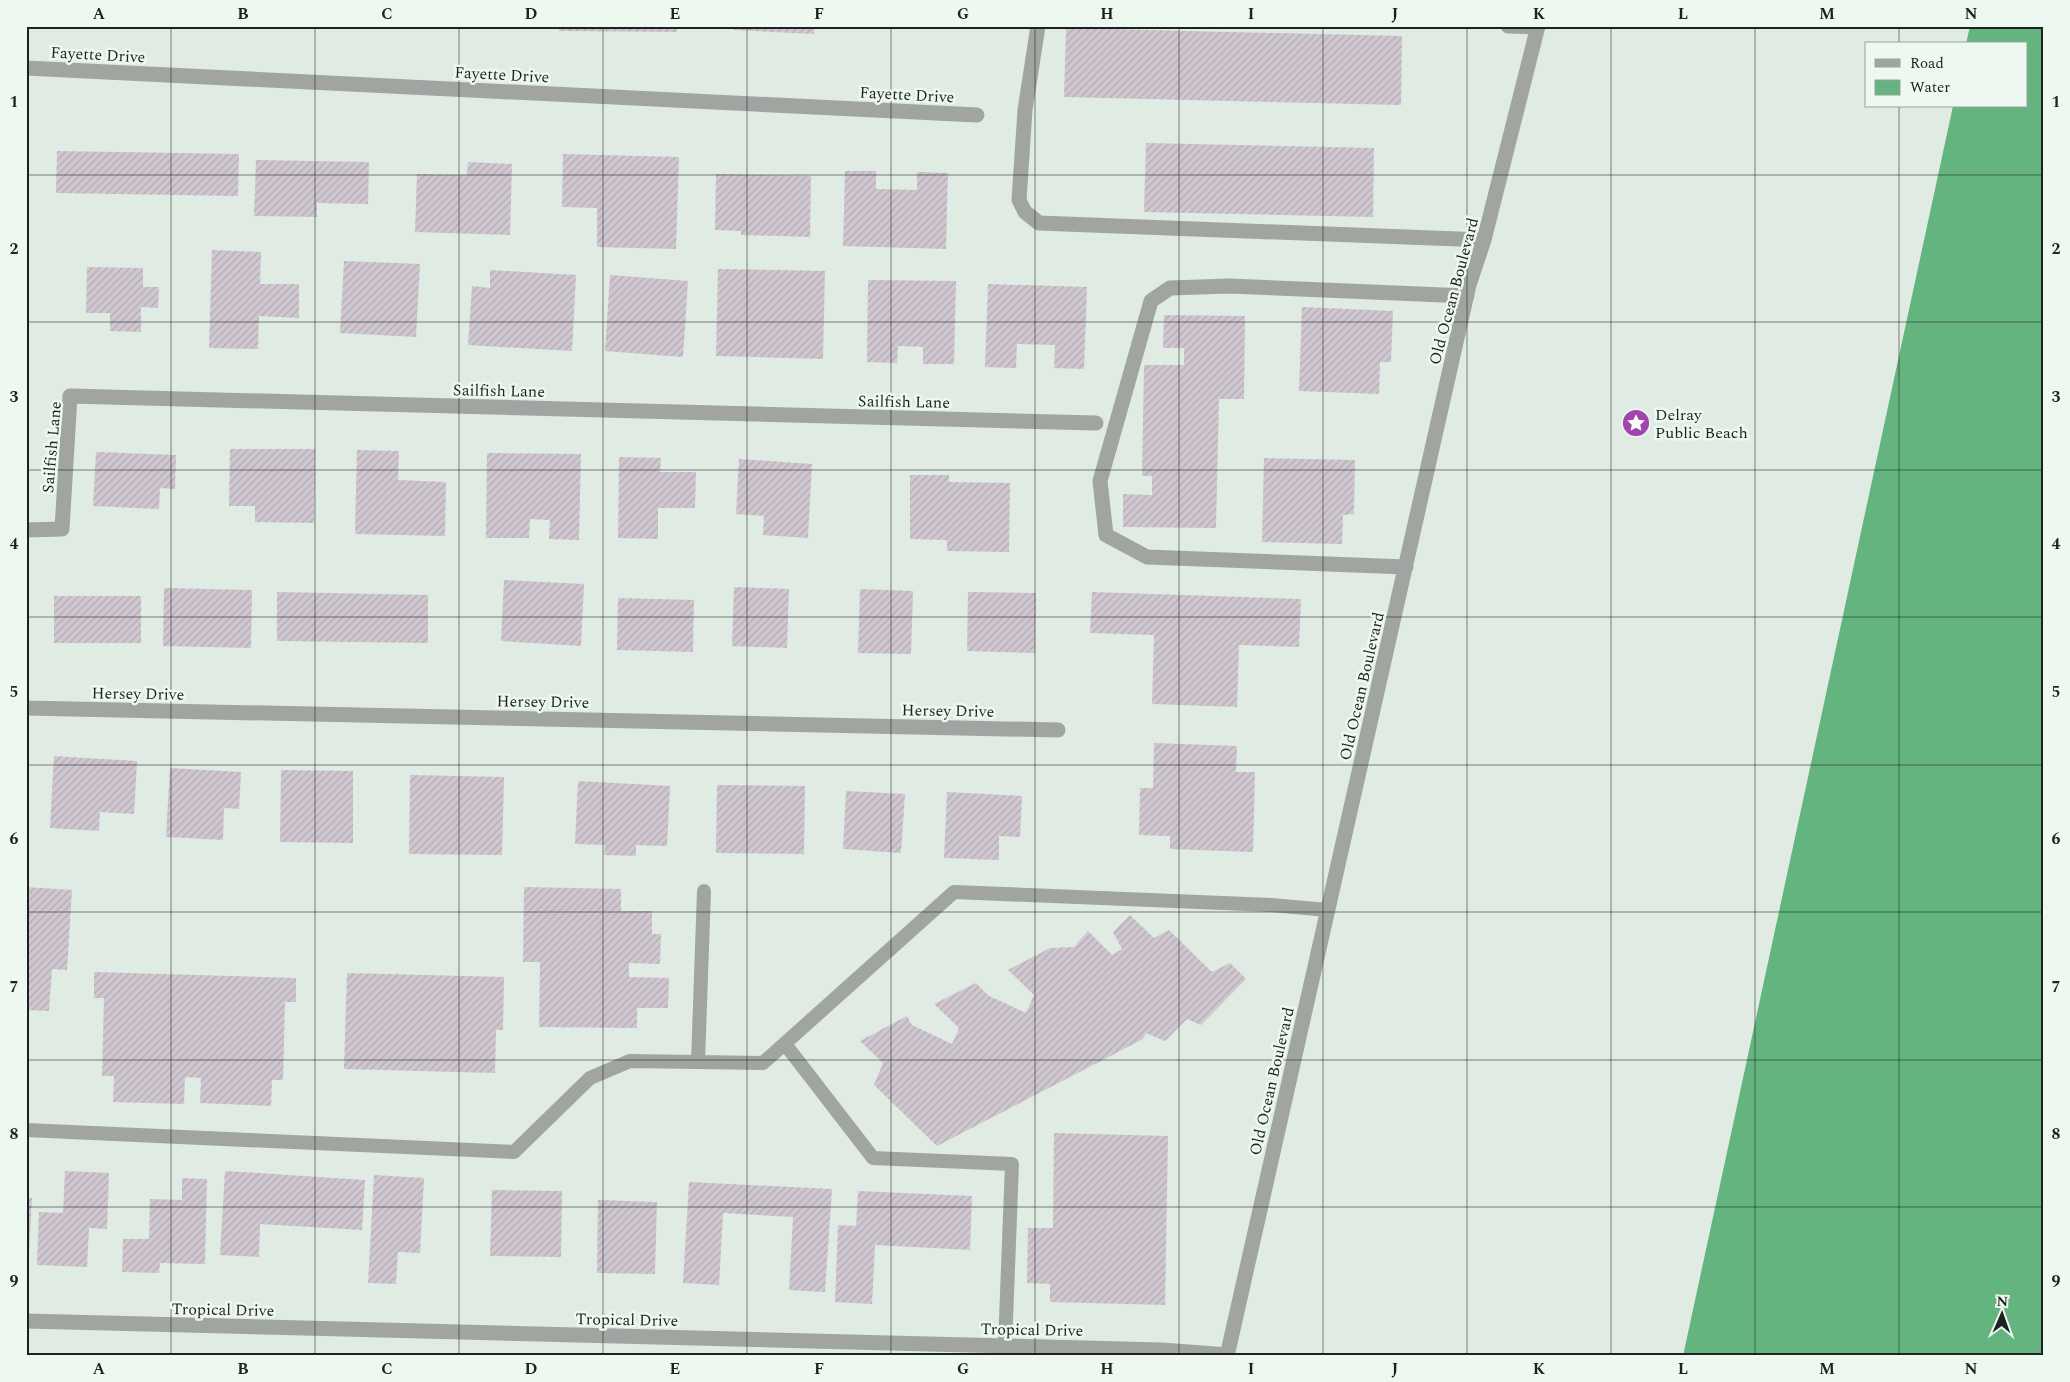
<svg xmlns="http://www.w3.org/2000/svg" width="2070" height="1382" viewBox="0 0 2070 1382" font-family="Spectral,serif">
	<defs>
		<pattern id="building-hatch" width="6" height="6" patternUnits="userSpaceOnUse" patternTransform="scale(1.25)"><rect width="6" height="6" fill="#d0c7d0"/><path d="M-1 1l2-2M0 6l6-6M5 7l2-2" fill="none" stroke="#b2abb2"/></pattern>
	</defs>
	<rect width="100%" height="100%" fill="#e0ebe3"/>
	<!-- water -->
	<path fill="#63b47f" d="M1970 26H2044V1356H1683L1953 106H2026V44H1966Z"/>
	<!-- building -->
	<path fill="url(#building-hatch)" d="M559 26H677V32L559 31Z
		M734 26H815L814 34 734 30Z
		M1066 28 1402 36 1401 105 1064 97Z
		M1146 143 1374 148 1373 217 1144 212Z
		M57 151 239 154 238 196 56 193Z
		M563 154 679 157 676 249 597 247V208L562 207Z
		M256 160 369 162 368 204 317 203V217L254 216Z
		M468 162 512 164 510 235 415 232 417 174 467 175Z
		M845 171H876V189L917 190V172L948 173 946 249 843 246Z
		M716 174 811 176 810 237 741 235V231L715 230Z
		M212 250 261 252 260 284H299V318L259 316 258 349 209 348Z
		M344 261 420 264 416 337 340 333Z
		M87 267 143 268V287H159L158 308 141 307V332L110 331V313H86Z
		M718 269 825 271 823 359 716 356Z
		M490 270 576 275 572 351 468 345 472 286 490 288Z
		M610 275 688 281 683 357 605 351Z
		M868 280 956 281 954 364H923V347L898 346 897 363 867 362Z
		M988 284 1087 287 1084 369 1054 368 1055 345 1017 344 1016 368 985 367Z
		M1302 307 1393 311 1391 362H1380L1379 394 1299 391Z
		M1164 315 1245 316 1244 399H1219L1216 528 1123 527V494L1152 495V476H1142L1144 365H1184V348H1163Z
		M230 449H315L314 523 255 522V506H229Z
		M357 450 399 451 398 480 446 482 445 536 355 534Z
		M96 452 176 455 175 489 160 488 159 509 93 506Z
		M487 453 581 454 579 540 549 539 550 520 530 519 529 538H486Z
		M619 457 661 458 660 472H696L695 508H658V539L618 538Z
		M1264 458 1355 460 1354 514 1343 515 1342 544 1262 542Z
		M739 459 812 464 808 538 763 535 764 516 736 514Z
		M910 475H949V482L1010 483 1009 552 947 551V540L910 539Z
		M504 580 584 584 581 646 501 641Z
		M734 587 789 589 787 648 732 646Z
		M164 588 252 590 251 648 163 646Z
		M860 589 913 591 911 654 858 653Z
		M277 592 428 595V643L277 641Z
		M968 592 1036 593 1035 653 967 651Z
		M1092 592 1301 599 1299 647 1239 645 1237 707 1152 704 1154 635 1090 633Z
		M54 596H141V643H54Z
		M618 598 694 600 693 652 617 650Z
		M1154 743 1237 746 1236 772H1255L1253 852 1170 849V836L1139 835 1140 788H1153Z
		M54 756 137 761 134 814 100 812 99 831 50 828Z
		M170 768 241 772 239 809 224 808 223 840 166 837Z
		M281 770 353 771V843L280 842Z
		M410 775 504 777 502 855 409 854Z
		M578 781 670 786 667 846 636 845V856L604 855 605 845 575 844Z
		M717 785 805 786 804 854 716 853Z
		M846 791 905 794 901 853 843 849Z
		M947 792 1022 796 1020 837 999 836V860L944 858Z
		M26 887 72 890 67 970 52 969 49 1011 26 1010Z
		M524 887 621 889V911H652V934H661L660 964 629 963V977L669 978 668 1008H637V1028L539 1027 540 962H523Z
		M1130 915 1154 938 1169 930 1212 972 1230 963 1246 979 1201 1025 1187 1019 1165 1041 1146 1033 1143 1039 937 1146 874 1085 883 1063 860 1041 907 1016 912 1025 952 1044 959 1028 934 1004 976 983 989 996 1026 1013 1034 995 1008 970 1050 948 1074 947 1088 931 1112 955 1122 949 1113 932Z
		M94 972 296 978V1002H285L283 1080H272L271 1106 200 1103 201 1078 185 1077 184 1104 113 1102 114 1076H102L104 998H94Z
		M347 973 504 977 503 1030H496L495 1073 344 1069Z
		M1054 1133 1168 1136 1165 1305 1050 1302V1284L1027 1283 1028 1228H1053Z
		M65 1171 109 1173 107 1229 89 1228 87 1267 37 1265 39 1212 63 1213Z
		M225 1171 365 1180 362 1230 260 1224 259 1257 220 1255Z
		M374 1175 424 1178 420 1253 398 1252 396 1284 368 1283Z
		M182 1178 207 1179 205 1264 160 1263 159 1273 122 1272 123 1239H149L150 1199 182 1200Z
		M689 1182 832 1189 825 1292 789 1290 793 1217 723 1213 719 1285 683 1283Z
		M492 1190 562 1191 561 1257 490 1256Z
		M858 1191 972 1196 970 1250 875 1245 872 1304 835 1302 838 1225 856 1226Z
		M26 1198H32L28 1272H26Z
		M598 1200 657 1202 655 1274 597 1273Z"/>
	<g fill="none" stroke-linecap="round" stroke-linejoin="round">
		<!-- service -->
		<path stroke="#a0a5a1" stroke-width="14" d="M785 1044 873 1158 1012 1164 1005 1346
			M698 1062 704 891
			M26 1130 514 1152 590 1078 630 1061 763 1063 954 892 1271 905 1328 910"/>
		<!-- minor -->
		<path stroke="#a0a5a1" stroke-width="15" d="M1038 26 1025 110 1019 200 1025 212 1039 223 1484 240
			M1508 26 1538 27
			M26 68 977 115
			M26 530 62 529 70 396 1096 423
			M1406 567 1147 557 1106 535 1100 481 1151 301 1170 288 1229 286 1467 296
			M26 708 1058 730
			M26 1321 1162 1350 1228 1355
			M1227 1356 1469 285 1484 240 1538 26"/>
	</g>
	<!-- grid -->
	<path fill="none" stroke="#1e221f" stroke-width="1" stroke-opacity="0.55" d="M171 26V1356M315 26V1356M459 26V1356M603 26V1356M747 26V1356M891 26V1356M1035 26V1356M1179 26V1356M1323 26V1356M1467 26V1356M1611 26V1356M1755 26V1356M1899 26V44M1899 106V1356M26 175H2044M26 322H2044M26 470H2044M26 617H2044M26 765H2044M26 912H2044M26 1060H2044M26 1207H2044"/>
	<!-- icons -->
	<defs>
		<symbol id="sight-disc" viewBox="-11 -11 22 22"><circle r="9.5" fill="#a143ac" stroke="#edf9f0"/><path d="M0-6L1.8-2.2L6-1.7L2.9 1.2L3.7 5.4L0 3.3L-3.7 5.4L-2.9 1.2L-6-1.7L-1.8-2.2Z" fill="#fff"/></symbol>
	</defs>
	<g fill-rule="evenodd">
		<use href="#sight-disc" x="1620" y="407" width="32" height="32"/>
	</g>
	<g text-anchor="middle" stroke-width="5" stroke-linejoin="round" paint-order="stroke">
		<!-- street labels -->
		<g font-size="16" fill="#1e221f" stroke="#edf9f0">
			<text transform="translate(98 54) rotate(3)" y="6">Fayette Drive</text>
			<text transform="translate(502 74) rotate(3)" y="6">Fayette Drive</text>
			<text transform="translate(907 94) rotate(3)" y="6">Fayette Drive</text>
			<text transform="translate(1453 291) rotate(-75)" y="6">Old Ocean Boulevard</text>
			<text transform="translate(499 390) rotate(1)" y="6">Sailfish Lane</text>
			<text transform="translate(904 401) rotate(1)" y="6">Sailfish Lane</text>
			<text transform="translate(51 447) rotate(-85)" y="6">Sailfish Lane</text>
			<text transform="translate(1361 686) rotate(-77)" y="6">Old Ocean Boulevard</text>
			<text transform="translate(138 693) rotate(1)" y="6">Hersey Drive</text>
			<text transform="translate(543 701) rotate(1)" y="6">Hersey Drive</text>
			<text transform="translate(948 710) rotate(1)" y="6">Hersey Drive</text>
			<text transform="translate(1271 1081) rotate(-77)" y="6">Old Ocean Boulevard</text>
			<text transform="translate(223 1309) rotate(1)" y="6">Tropical Drive</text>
			<text transform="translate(627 1319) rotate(1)" y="6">Tropical Drive</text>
			<text transform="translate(1032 1329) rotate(1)" y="6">Tropical Drive</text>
		</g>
		<!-- poi labels -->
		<g font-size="16" fill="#1e221f" stroke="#edf9f0" text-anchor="start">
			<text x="1655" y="420">Delray<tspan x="1655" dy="18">Public Beach</tspan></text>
		</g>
	</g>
	<!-- border -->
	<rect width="2070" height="1382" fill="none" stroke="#edf9f0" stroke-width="55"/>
	<!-- legend -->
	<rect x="1865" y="42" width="162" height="65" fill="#edf9f0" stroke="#9aa39c"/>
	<rect x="1875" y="59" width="25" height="8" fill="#a0a5a1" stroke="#9aa39c"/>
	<text x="1910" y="68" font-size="15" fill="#1e221f">Road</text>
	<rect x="1875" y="80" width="25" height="15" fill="#63b47f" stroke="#9aa39c"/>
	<text x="1910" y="92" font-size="15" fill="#1e221f">Water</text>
	<!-- north arrow -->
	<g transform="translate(2002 1314) rotate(2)" stroke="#edf9f0" stroke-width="4" paint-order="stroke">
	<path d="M0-4L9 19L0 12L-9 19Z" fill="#1e221f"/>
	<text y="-8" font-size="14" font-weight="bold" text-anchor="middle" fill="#1e221f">N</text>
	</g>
	<rect x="28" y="28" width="2014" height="1326" fill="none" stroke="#1e221f" stroke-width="2"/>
	<g font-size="16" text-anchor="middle" font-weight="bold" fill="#1e221f">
		<text x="99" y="19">A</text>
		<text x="243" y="19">B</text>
		<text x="387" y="19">C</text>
		<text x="531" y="19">D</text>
		<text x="675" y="19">E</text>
		<text x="819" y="19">F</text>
		<text x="963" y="19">G</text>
		<text x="1107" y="19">H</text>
		<text x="1251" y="19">I</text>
		<text x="1395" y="19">J</text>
		<text x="1539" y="19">K</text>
		<text x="1683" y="19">L</text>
		<text x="1827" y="19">M</text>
		<text x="1971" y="19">N</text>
		<text x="14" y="107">1</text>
		<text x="2056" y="107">1</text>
		<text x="14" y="254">2</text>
		<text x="2056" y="254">2</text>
		<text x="14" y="402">3</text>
		<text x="2056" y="402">3</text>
		<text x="14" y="549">4</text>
		<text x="2056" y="549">4</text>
		<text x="14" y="697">5</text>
		<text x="2056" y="697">5</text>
		<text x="14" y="844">6</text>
		<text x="2056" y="844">6</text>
		<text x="14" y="992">7</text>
		<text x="2056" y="992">7</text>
		<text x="14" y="1139">8</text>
		<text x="2056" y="1139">8</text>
		<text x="14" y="1286">9</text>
		<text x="2056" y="1286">9</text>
		<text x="99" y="1374">A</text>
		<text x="243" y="1374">B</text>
		<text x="387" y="1374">C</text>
		<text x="531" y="1374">D</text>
		<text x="675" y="1374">E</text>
		<text x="819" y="1374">F</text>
		<text x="963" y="1374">G</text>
		<text x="1107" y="1374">H</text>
		<text x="1251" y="1374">I</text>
		<text x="1395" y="1374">J</text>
		<text x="1539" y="1374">K</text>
		<text x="1683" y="1374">L</text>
		<text x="1827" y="1374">M</text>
		<text x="1971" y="1374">N</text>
	</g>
</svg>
